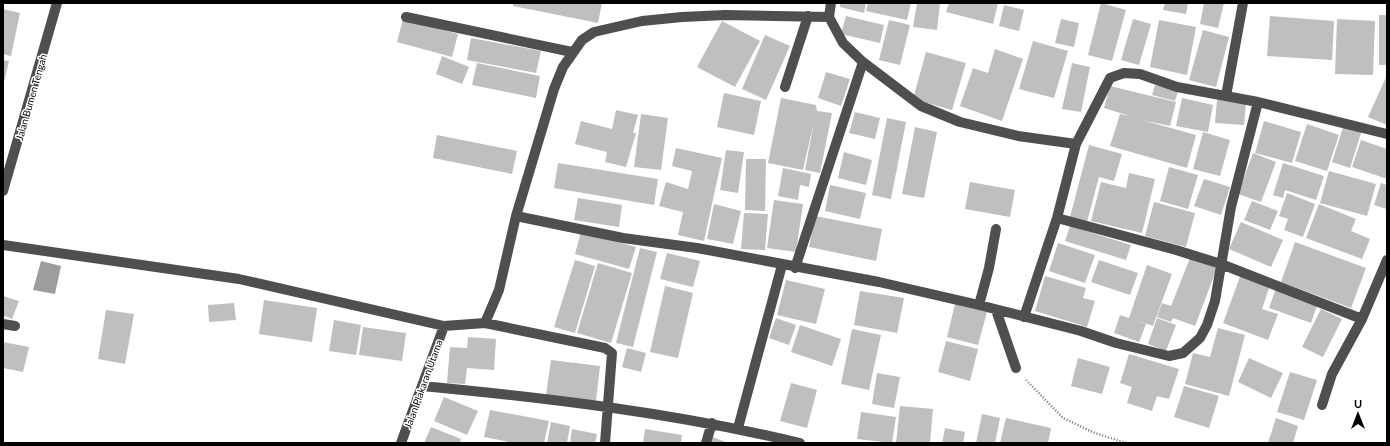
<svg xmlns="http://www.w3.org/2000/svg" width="1390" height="446" viewBox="0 0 1390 446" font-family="Lato,sans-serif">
	<rect width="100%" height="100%" fill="#fff"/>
	<!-- water -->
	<path fill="#9d9d9d" d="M41 261 61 266 55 294 33 290Z"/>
	<!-- building -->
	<path fill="#bfbfbf" d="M513 3H602L598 23 513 6Z
		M840 3H866L864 13 840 7Z
		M868 3H911L907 20 866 11Z
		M917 3H940L937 30 913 27Z
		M949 3H998L993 24 946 12Z
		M1101 3 1126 10 1112 61 1088 55Z
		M1165 3H1188L1186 14 1163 10Z
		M1204 3H1224L1218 28 1200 24Z
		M1004 5 1024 10 1019 31 999 26Z
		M3 9 20 13 11 56 3 54Z
		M1379 15H1387V65H1379Z
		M846 16 884 25 880 43 841 34Z
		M1270 16 1334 21 1332 60 1267 56Z
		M403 19 458 34 452 57 397 42Z
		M1061 19 1079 23 1074 47 1055 43Z
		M1133 19 1151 24 1139 65 1121 60Z
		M1337 19 1375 21 1373 75 1335 74Z
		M889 20 910 25 900 65 879 60Z
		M1159 20 1196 27 1187 75 1150 67Z
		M722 21 760 41 735 87 697 67Z
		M1203 30 1229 37 1216 87 1189 80Z
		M765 35 790 46 766 100 742 89Z
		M471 38 541 51 536 73 467 60Z
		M1033 41 1068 51 1054 98 1019 89Z
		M995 49 1023 59 1002 121 960 106 973 68 988 73Z
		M926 52 966 63 952 110 913 99Z
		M442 56 469 67 462 84 436 74Z
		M3 60 9 61 4 82H3Z
		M477 63 540 76 536 98 472 85Z
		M1072 63 1090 67 1081 112 1062 109Z
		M826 72 850 79 841 106 818 98Z
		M1387 75V125L1368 117Z
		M1155 85 1178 91 1175 101 1152 95Z
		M1110 86 1176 102 1170 126 1142 120 1196 135 1187 168 1110 146 1120 114 1130 116 1104 108Z
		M724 93 761 101 754 135 717 127Z
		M781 98 816 105 817 111 832 113 820 173 805 170 814 122 803 170 768 163Z
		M1182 98 1213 105 1208 132 1176 126Z
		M1217 100 1246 102 1244 125 1215 123Z
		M616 110 638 115 633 133H636L626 167 605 162 607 152 575 144 581 121 612 129Z
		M855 112 880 118 875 139 849 133Z
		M641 114 668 118 661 170 634 167Z
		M887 118 906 122 891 199 872 195Z
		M1264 121 1301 132 1292 163 1255 153Z
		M1307 124 1339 135 1327 171 1295 161Z
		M1344 124 1362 130 1350 168 1332 162Z
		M915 127 937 132 924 198 902 194Z
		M1203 132 1230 140 1220 176 1193 169Z
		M437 135 517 151 512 174 433 158Z
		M1361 140 1387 149V179L1352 167Z
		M1089 145 1122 154 1114 181 1099 177 1087 222 1070 217Z
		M676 148 722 158 704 241 678 235 683 212 659 206 666 182 688 189 692 171 672 166Z
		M726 150 744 152 738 193 720 190Z
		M844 152 872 160 866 185 838 178Z
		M1253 153 1276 162 1261 202 1238 194Z
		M746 159H766L765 211 745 210Z
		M558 163 658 179 654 205 554 188Z
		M1283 163 1324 176 1316 200 1285 190 1283 198 1273 195Z
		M1169 167 1198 175 1188 209 1160 201Z
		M783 168 811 174 809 187 800 185 798 200 778 196Z
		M1329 171 1376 184 1367 216 1320 203Z
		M1129 173 1155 179 1142 233 1091 221 1101 182 1126 188Z
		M1204 179 1230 187 1221 215 1194 206Z
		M970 182 1015 190 1010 217 965 209Z
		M1381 183 1387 185V209L1374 205Z
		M830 185 866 193 860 219 825 211Z
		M1287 193 1315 204 1303 237 1284 230 1288 219 1279 216Z
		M578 198 622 205 619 227 574 220Z
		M774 200 803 204 796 252 767 248Z
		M1252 201 1278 211 1270 230 1244 220Z
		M1154 202 1195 213 1186 247 1145 236Z
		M714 204 741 211 733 244 707 239Z
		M1319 204 1356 219 1351 231 1370 239 1362 259 1306 238Z
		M744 213 768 214 765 250 741 249Z
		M815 216 882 229 876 261 809 247Z
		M1241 222 1283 240 1271 267 1229 249Z
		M1070 226 1131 245 1126 260 1065 241Z
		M581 232 636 247 629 269 575 254Z
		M1295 242 1366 268 1351 308 1281 282Z
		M1058 243 1095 255 1085 283 1049 271Z
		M640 248 657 252 633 347 616 343Z
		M667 253 700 261 693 287 660 279Z
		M1190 258 1217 268 1195 326 1173 318 1171 322 1157 317 1162 303 1171 306Z
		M575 260 595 266 575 333 554 327Z
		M1099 260 1138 273 1130 295 1091 282Z
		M598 263 632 273 611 343 577 333Z
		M1147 265 1172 274 1153 326 1136 320 1146 324 1139 342 1114 333 1120 315 1129 318Z
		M1241 274 1270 285 1262 309 1278 314 1268 340 1223 323Z
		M1045 276 1086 288 1083 298 1095 301 1087 327 1035 311Z
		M786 280 825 289 816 324 777 315Z
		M665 286 693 293 678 358 650 352Z
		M1276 288 1318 303 1311 323 1269 308Z
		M860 291 904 298 897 333 854 325Z
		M3 296 19 301 12 319 3 315Z
		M264 300 317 308 312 342 259 334Z
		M234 303 236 320 209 322 208 305Z
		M955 304 987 312 978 345 947 337Z
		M1321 309 1342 319 1323 357 1302 347Z
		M106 310 134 314 125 364 98 359Z
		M776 318 796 325 789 345 769 338Z
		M1157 318 1176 325 1166 351 1148 344Z
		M334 320 361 325 356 355 329 351Z
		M800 325 841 339 832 366 791 352Z
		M363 327 406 333 402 361 359 355Z
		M1218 328 1245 335 1229 396 1185 384 1193 353 1210 357Z
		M852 329 881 335 869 390 841 384Z
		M468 337 496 339 494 370 467 368 465 384 447 383 450 347 467 348Z
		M946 341 978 349 970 381 938 372Z
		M3 342 29 347 23 372 3 368Z
		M627 348 646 353 641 372 622 367Z
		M1129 354 1179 369 1169 399 1157 396 1152 411 1127 403 1132 387 1120 383Z
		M1078 358 1110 367 1102 394 1071 386Z
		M1249 358 1283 373 1271 398 1238 382Z
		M551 360 600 366 596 401 546 395Z
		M1290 372 1317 380 1304 420 1277 412Z
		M877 373 900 377 894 408 872 404Z
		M791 383 817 390 807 428 780 421Z
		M1184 386 1219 396 1209 428 1174 417Z
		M444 397 478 411 467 435 434 421Z
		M900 406 933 409 930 443H896Z
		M490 410 549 421 544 443H514L484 437Z
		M861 412 896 417 892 443 857 439Z
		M982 414 1000 418 995 443H976Z
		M1006 418 1051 428 1048 443H1000Z
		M1276 418 1298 426 1293 443H1268Z
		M551 422 570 426 567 443H547Z
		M431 427 461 439 460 443H424Z
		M945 428 965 432 963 443H942Z
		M572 429 597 434 595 443H570Z
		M645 429 682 435 681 443H643Z
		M712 437 729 443H710Z"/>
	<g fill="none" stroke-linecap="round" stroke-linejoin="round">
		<!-- path -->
		<path stroke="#717171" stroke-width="2.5" stroke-dasharray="1 2" stroke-linecap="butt" d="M1026 380 1063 418 1095 433 1126 443"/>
		<!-- minor -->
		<path stroke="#4f4f4f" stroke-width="10" d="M406 17 572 52
			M829 17 843 43 863 62 921 106 960 122 1018 136 1076 144
			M785 87 808 16
			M1226 96 1243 3
			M3 191 57 3
			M516 216 623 238 697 248 879 282 979 305 1081 331 1116 343 1169 356 1183 353 1200 338 1207 325 1215 301 1231 207 1258 102
			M1057 218 1176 250 1221 264 1362 319
			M3 245 239 279 444 326 485 323 499 290 516 216 554 89 563 67 582 40 594 32 642 21 682 17 725 15 829 17 831 3
			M795 268 863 62
			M979 305 989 268 996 229
			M996 310 1016 368
			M1024 317 1057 218 1076 144 1110 78 1124 73 1140 74 1177 87 1258 102 1387 134
			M485 323 605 348 612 353 605 443
			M3 324 15 326
			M422 386C549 398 675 413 800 443
			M1322 405 1332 374 1362 319 1387 260
			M738 428 782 265
			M401 443 444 326
			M706 443 712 423"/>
	</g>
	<g text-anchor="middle" stroke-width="3" stroke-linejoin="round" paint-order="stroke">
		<!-- street labels -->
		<g font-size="10" fill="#000" stroke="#fff">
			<text transform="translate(31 97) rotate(-74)" y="4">Jalan Bumen Tengah</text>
			<text transform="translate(423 384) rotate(-70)" y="4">Jalan Plakaran Utama</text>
		</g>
	</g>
	<!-- border -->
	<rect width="1390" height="446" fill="none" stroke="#000000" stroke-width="8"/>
	<!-- north arrow -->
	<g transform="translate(1358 414)" stroke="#ffffff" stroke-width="3" paint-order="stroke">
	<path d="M0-3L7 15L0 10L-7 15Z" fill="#000000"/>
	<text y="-6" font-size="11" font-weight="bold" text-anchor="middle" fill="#000000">U</text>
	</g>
</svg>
